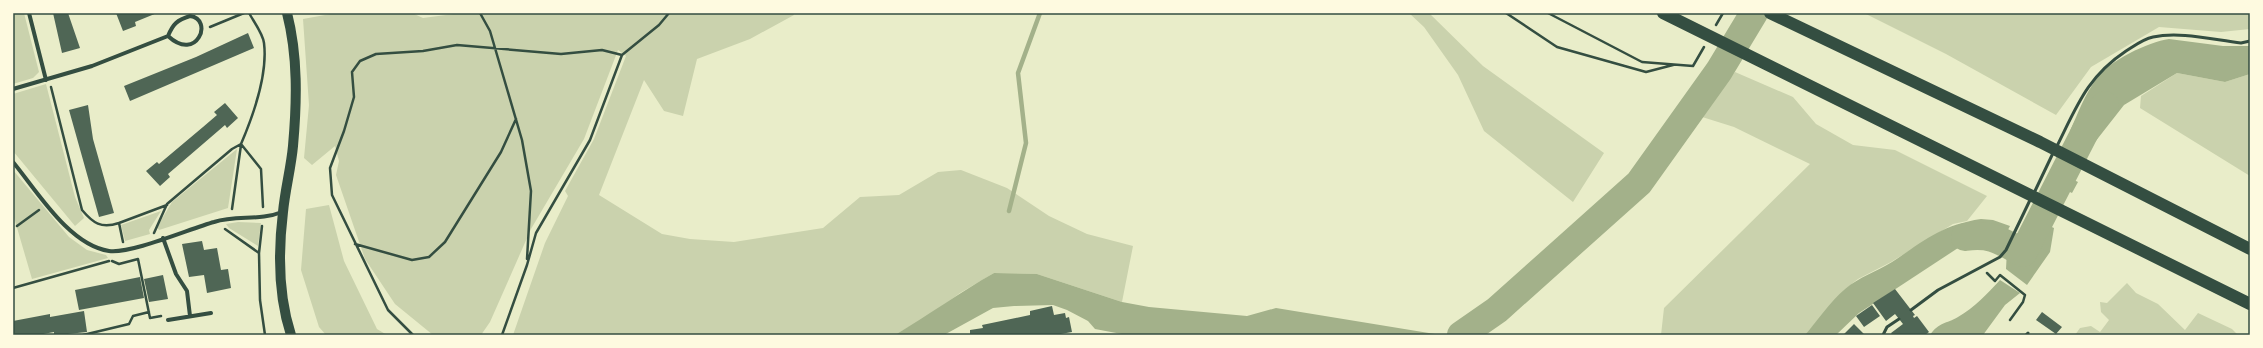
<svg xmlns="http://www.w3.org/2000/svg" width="2263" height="348" viewBox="0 0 2263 348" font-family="Literata,serif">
	<rect width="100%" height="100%" fill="#e9edc9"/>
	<!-- green -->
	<path fill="#cad2ad" d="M13 13H24L39 72 33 78 13 84Z
		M336 13H412L423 18 461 13H793L794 15 750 39 697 59 683 116 664 111 644 80 599 195 662 234 690 239 734 242 823 228 860 197 899 195 938 172 961 170 1007 188 1049 216 1087 234 1133 246 1122 302 1037 274 994 273 960 293 933 313 895 335H513L545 243 568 196 565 191 594 139 626 56 618 50 584 139 531 229 490 322 481 335H433L395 304 365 259 336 175 339 161 335 146 312 165 304 158 309 105 303 19Z
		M1409 13H1429L1483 66 1604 153 1573 202 1484 131 1458 75 1424 27Z
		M1864 13H2250V29L2221 32 2159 27 2091 67 2056 115 1946 54Z
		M1735 72 1793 97 1816 124 1853 145 1895 150 1987 196 1967 221 1953 224 1891 262 1858 279 1844 290 1805 335H1661L1664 308 1810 164 1734 127 1699 116Z
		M2177 73 2225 82 2250 74V176L2140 108 2141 96Z
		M46 84 75 197 84 218 75 226 13 151V94Z
		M237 149 228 208 159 230 157 227 172 202Z
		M13 170 69 237 87 250 106 255 108 258 32 279 13 214Z
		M329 205 344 261 377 329 387 335H326L319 327 301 270 306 209Z
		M161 211 149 230 150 234 125 241 121 225Z
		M238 222 261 223 258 246 229 228 226 224Z
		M2127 283 2136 293 2158 304 2185 330 2198 313 2232 329 2238 335H2075L2080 328 2091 326 2100 332 2109 320 2101 312 2100 302 2107 303Z"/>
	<!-- water -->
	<path fill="#a3b18a" d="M2169 39 2223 46H2250V74L2225 82 2177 73 2124 105 2095 142 2070 131C2078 113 2085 94 2097 78 2109 61 2148 42 2169 39Z
		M2052 169 2078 182 2072 193 2047 181Z
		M2030 217 2054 228 2050 252 2027 285 2006 269 2007 250 2017 233H2025L2022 227Z
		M1981 219 1993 220 2010 226 1998 249 1973 245 1958 248 1859 313 1836 335H1805C1818 320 1830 302 1845 289 1859 277 1876 272 1892 262 1924 241 1941 225 1981 219Z
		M994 273 1037 274 1122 302 1149 307 1247 316 1276 308 1441 335H1127L1095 329 1088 321 1067 310 1053 305 1014 306 993 308 944 335H895C929 315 960 292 994 273Z
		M2000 280 2020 293 2005 305 1983 335H1930C1939 322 1946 324 1958 317 1974 308 1988 293 2000 280Z"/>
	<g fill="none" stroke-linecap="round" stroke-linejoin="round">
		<!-- stream -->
		<path stroke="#a3b18a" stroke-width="4.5" d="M1009 211 1026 143 1018 73 1040 13"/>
		<!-- river -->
		<path stroke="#a3b18a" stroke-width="28" d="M1965 237C1991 233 2001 241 2023 253L2087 128 2105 105
			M1461 335 1497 310 1639 183 1719 71 1754 13"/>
	</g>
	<!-- building -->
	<path fill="#4f6655" d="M53 13H68L80 48 62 53Z
		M116 13H157L135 22 136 26 123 31Z
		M248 33 254 48 130 101 124 86 196 57Z
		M225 103 238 118 227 128 225 125 182 162 168 174 170 177 160 186 146 171 157 162 159 164 203 127 217 115 214 112Z
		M88 105 93 139 114 213 99 217 69 110Z
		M202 241 204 250 217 248 221 270 228 269 231 288 207 293 204 275 189 277 182 244Z
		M163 275 168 299 149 302 144 279Z
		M140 277 144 298 79 310 75 290Z
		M1895 289 1915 315 1913 316 1914 318 1917 316 1929 332 1925 335H1892L1891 333 1903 324 1895 314 1886 321 1873 303Z
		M1872 305 1880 316 1864 327 1856 316Z
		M1052 306 1054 315 1065 313 1066 318 1069 317 1072 332 1055 335H967L970 334V330L983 328 982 325 1030 315V311Z
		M84 311 87 332 58 335H54V332L38 335H13V321L50 314V317Z
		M2042 312 2062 327 2056 334 2036 320Z
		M1854 324 1865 335H1843Z"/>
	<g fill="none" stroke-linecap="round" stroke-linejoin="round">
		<!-- path -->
		<path stroke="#344e41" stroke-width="2.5" d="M249 13C254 22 263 34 264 43 268 75 253 116 241 144L261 169 263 207
			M480 13 490 31 522 140 531 191 527 259
			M1506 13 1557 47 1646 72 1673 65
			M1548 13 1642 62 1693 66 1704 47
			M1716 25 1723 13
			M210 27 244 13
			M51 87 82 210C93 223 101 229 119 223
			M232 209 241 145
			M17 226 39 210
			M225 229 259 253 260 300 265 335
			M154 233 167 204 232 149 241 144
			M123 242 119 223 167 205
			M355 244 412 260 429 257 445 242 501 152 516 119
			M259 253 262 226
			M112 261 119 264 138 259 150 318 161 316
			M1987 273 1995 281 2000 275 2025 295 2023 302 2010 320
			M13 288 109 261
			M83 335 129 324 133 316 149 312
			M413 335 388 310 332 195 330 168 344 131 354 97 352 72 360 61 376 54 423 51 457 45 561 54 602 50 622 55
			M502 335 527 265 536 233 590 140 622 55 659 25 669 13"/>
		<!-- service -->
		<path stroke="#344e41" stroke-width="3" d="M2057 146C2077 106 2087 77 2126 51 2134 46 2143 39 2153 37 2180 31 2214 40 2241 43L2250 41
			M2034 193 2054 151
			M1911 310 1938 290 2000 257 2006 250 2031 198
			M1883 335 1887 327 1899 319
			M2026 335 2028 333"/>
		<!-- minor -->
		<path stroke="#344e41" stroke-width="4" d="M29 13 46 80
			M190 16C214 19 197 63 168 36 173 24 177 20 190 16Z
			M13 89 92 66 168 36
			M13 162C37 191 69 245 109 251 131 254 189 229 214 222 237 215 260 221 282 212
			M163 238 176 274 187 291 190 316
			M168 320 211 313"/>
		<!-- primary -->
		<path stroke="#344e41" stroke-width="10" d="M287 13C298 56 297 101 293 146 291 168 285 190 283 212 278 253 278 295 291 335"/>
		<!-- motorway -->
		<path stroke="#344e41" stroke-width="12" d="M1663 13 2250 304
			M1770 13 2040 142 2250 249"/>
	</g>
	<!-- border -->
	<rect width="2263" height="348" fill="none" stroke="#fefae0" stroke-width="28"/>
	<rect x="14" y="14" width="2235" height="320" fill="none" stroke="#344e41" stroke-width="1.5"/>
</svg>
